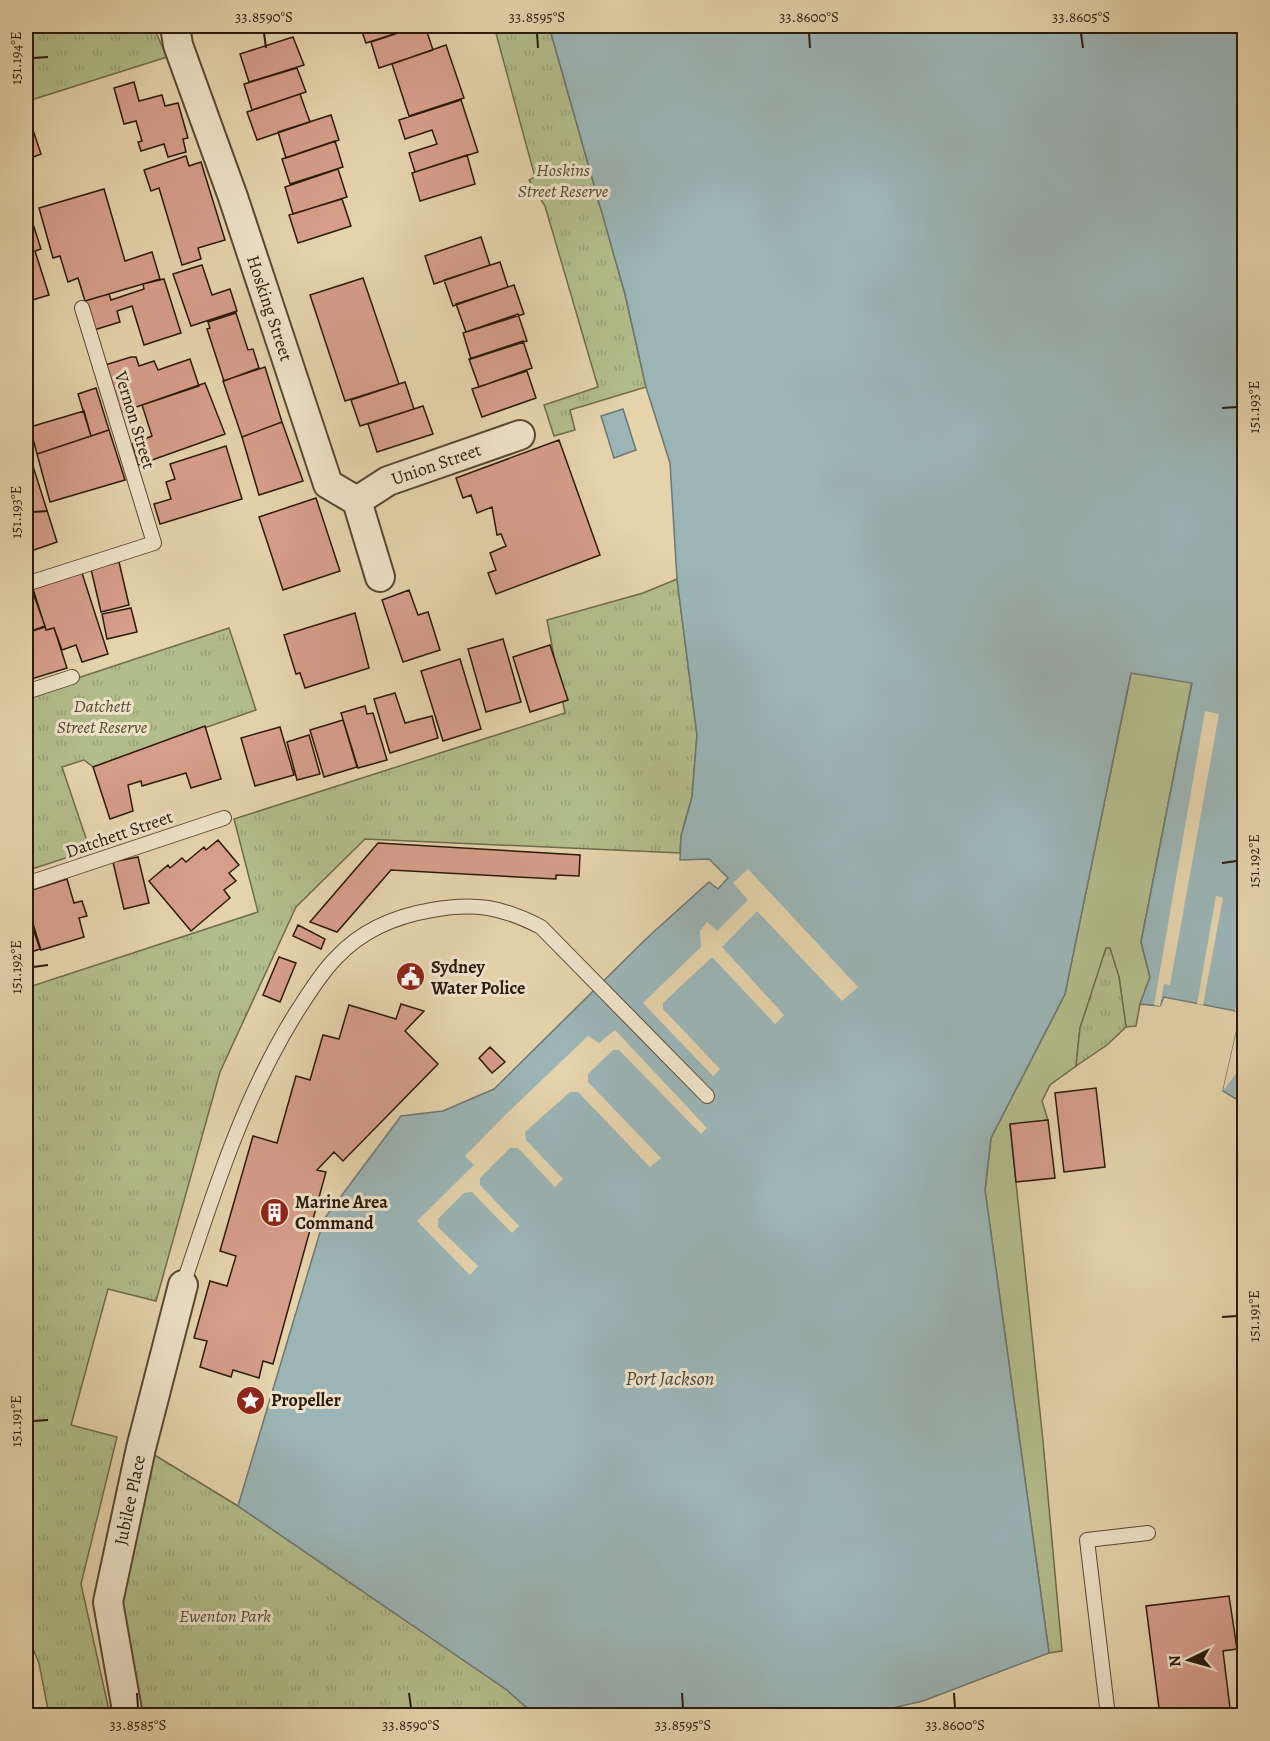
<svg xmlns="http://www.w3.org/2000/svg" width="1270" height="1741" viewBox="0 0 1270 1741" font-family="Alegreya,serif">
	<defs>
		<pattern id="park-tufts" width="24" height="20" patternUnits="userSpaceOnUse" patternTransform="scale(1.5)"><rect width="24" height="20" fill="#b2bd8b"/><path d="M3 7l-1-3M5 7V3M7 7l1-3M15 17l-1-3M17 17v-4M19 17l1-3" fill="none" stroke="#99a277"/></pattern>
	</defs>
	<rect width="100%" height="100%" fill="#e5d3ac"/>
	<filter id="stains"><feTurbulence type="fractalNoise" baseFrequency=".00333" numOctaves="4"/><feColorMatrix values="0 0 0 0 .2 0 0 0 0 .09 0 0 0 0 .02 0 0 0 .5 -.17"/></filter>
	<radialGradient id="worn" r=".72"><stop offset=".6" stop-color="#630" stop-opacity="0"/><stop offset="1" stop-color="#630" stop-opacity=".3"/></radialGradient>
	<!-- grass -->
	<path fill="#b2bd8b" stroke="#6e6c4b" stroke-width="1.5" d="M1131 673 1192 682 1141 942 1150 977 1140 1004 1136 1026 1126 1027 1119 977 1096 984 1080 1028 1076 1066 1050 1085 1042 1101 1048 1120 1010 1125 1043 1441 1062 1651 1049 1653 985 1190 991 1138 1065 994Z"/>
	<!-- park -->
	<path fill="url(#park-tufts)" stroke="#6e6c4b" stroke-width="1.5" d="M26 26H153L167 57 28 101 26 94Z
		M494 26H549L625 294 646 387 570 410 575 430 554 436 544 405 598 387 545 206 529 180 535 177Z
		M677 579 697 735 692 797 681 836 680 853 365 839 296 907 220 1072 156 1301 108 1289 71 1425 117 1437 81 1584 110 1715H49L39 1663 26 1632V988L258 912 234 819 565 713 547 620 643 593Z
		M229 628 256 710 93 767 84 760 62 767 90 850 26 871V695Z
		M1106 948H1110L1119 977 1126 1027 1107 1045 1076 1066 1080 1028Z
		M153 1454 238 1506 507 1690 535 1715 139 1716 133 1701 122 1599Z"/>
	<!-- water -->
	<path fill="#9bb5b6" stroke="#6e7772" stroke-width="1.5" d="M549 26H1244V1104L1223 1091 1241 1012 1164 997 1160 1006 1140 1004 1150 977 1141 942 1192 683 1131 673 1065 994 991 1138 985 1190 1049 1653 923 1701 862 1715H535L507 1690 238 1506 324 1219 401 1116 443 1111 494 1089 648 937 709 882 718 889 728 878 709 859 680 860 681 836 692 797 697 735 677 579 670 463 646 387 625 294Z
		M623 409 636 450 614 458 601 416Z"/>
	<!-- pier -->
	<path fill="#e5d3ac" d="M1205 711 1219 714 1170 985 1164 984 1160 1006 1154 1005Z
		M748 869 858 987 842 1001 757 911 722 947 784 1015 775 1024 712 957 663 1003V1009L720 1069 713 1076 643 1003 701 947 700 931 707 922 717 931 748 900 733 883Z
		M1216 896 1223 898 1203 1005 1197 1004Z
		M1244 959V1063L1223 1091 1241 1012 1235 1011Z
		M615 1030 707 1128 701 1134 619 1050H613L588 1074V1082L661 1158 650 1167 578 1092H570L525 1132 526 1140 563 1179 555 1187 518 1148H510L480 1178V1185L519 1226 512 1233 472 1192 464 1193 438 1219V1227L478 1266 470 1275 417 1221 474 1165 465 1156 505 1115 588 1036 599 1043Z"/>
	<!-- building -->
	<path fill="#d79e8b" stroke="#2b1a0b" stroke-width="1.5" d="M360 26H419L366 43Z
		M419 26H425L433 50 379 68 371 42Z
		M293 37 304 65 249 82 240 54Z
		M446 45 464 98 409 116 392 64Z
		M297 68 306 92 252 110 244 84Z
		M134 82 139 101 162 95 165 106 178 103 188 138 183 139 186 152 168 157 164 144 141 151 138 142 142 141 136 121 124 124 114 88Z
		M300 94 310 122 257 140 247 112Z
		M461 100 478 152 415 172 409 153 437 144 432 130 405 139 399 120Z
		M26 109 41 154 26 160Z
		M331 115 339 140 286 158 278 132Z
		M335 141 343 167 290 184 282 159Z
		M467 155 475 184 420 201 412 173Z
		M186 156 189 166 201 162 225 240 198 248 201 259 182 265 159 188 151 191 144 170Z
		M338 169 347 197 293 214 285 187Z
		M104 189 125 261 152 252 160 279 85 301 78 278 68 282 60 256 53 258 39 208Z
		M342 199 351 226 298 243 289 215Z
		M26 202 41 249 35 251 49 295 26 302Z
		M481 237 490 265 434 284 425 256Z
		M500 262 508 287 453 306 444 280Z
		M202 265 212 295 230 289 237 311 191 326 173 274Z
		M363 278 399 384 345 401 310 295Z
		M164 279 181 333 144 345 132 306 117 311 120 322 94 330 85 301 109 294 111 300 144 289 143 284Z
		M514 285 524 314 466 332 456 304Z
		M236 313 248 350 253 349 259 368 224 381 207 329 210 328 208 322Z
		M518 314 527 341 471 359 463 333Z
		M523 341 532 368 479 387 469 359Z
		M131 357H136L139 366 154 361 158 370 190 359 199 386 121 412 105 365Z
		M265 367 282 422 242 437 223 381Z
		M527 371 536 398 482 417 472 389Z
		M405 382 414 409 360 426 351 400Z
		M205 383 225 434 138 465 132 444 152 436 142 405Z
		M96 388 109 430 91 436 78 394Z
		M423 406 433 434 377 452 368 424Z
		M84 411 91 436 37 454 30 427Z
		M282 422 303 481 259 495 242 437Z
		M109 430 125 480 50 502 37 454Z
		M559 440 600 555 496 594 488 573 496 570 490 553 506 546 501 534 497 535 492 507 477 513 471 495 463 498 456 478Z
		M26 444 57 542 31 551 26 535Z
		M226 446 242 499 160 524 154 504 171 499 166 482 175 479 170 464Z
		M316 498 340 571 283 590 259 517Z
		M119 562 129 605 101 612 91 569Z
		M82 573 108 654 82 662 76 645 62 650 54 628 46 630 33 589Z
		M32 590 45 626 26 633V592Z
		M409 590 418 615 428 612 440 650 403 662 382 600Z
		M131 608 137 632 107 639 102 614Z
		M355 613 369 668 305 688 300 673 296 674 284 635Z
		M45 627 46 630 54 628 67 668 28 680 26 633Z
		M503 639 521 702 486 712 468 649Z
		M550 645 568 700 530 712 513 657Z
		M460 659 481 729 443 741 421 671Z
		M395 693 405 723 432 716 438 738 390 753 374 699Z
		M365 706 367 714 373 713 387 760 358 768 341 713Z
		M343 720 357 767 324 777 310 730Z
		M205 726 221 779 191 788 186 773 142 786 141 781 128 785 133 811 110 819 93 767Z
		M280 727 294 775 255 786 241 738Z
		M309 735 320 774 297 780 287 742Z
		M218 840 239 865 229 873 236 881 224 890 230 898 191 931 149 881 168 865 170 868 182 858 186 862 204 847 206 850Z
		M378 843 580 855 579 876 556 875V879L391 870 337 932 310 922Z
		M138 857 149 903 124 909 113 862Z
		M67 879 74 903 82 901 87 916 79 918 84 937 41 950 27 904 32 903 29 891Z
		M26 914H28L40 949 26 954Z
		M298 925 325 939 321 949 293 936Z
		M279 957 296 963 280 1002 263 995Z
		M401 1004 424 1011 405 1031 438 1064 343 1161 334 1152 317 1170 326 1172 273 1364 263 1361 259 1378 233 1370 231 1377 200 1367 207 1341 194 1338 210 1281 227 1286 236 1256 220 1251 253 1136 277 1143 296 1076 310 1080 323 1035 339 1039 349 1005 396 1019Z
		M490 1047 505 1062 492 1073 479 1058Z
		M1096 1088 1105 1167 1064 1172 1055 1093Z
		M1048 1120 1055 1178 1016 1182 1010 1124Z
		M1229 1596 1237 1649 1223 1651 1231 1716H1160L1146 1606Z"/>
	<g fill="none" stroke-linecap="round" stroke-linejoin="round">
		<defs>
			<path id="lane" d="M26 584 154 543 82 308
				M26 692 72 677
				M26 884 224 818
				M183 1285C214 1192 243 1098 296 1013 308 995 320 974 336 958 361 931 396 916 432 910 475 902 502 907 541 927L707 1096
				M1108 1716 1087 1540 1148 1533"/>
			<g id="street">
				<path id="s1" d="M175 26 178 45 233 197 328 484 357 501 380 577"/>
				<path id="s2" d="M357 501 388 481 520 435"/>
				<path id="s3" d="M128 1716 108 1602 141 1448 183 1285"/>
			</g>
		</defs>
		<!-- lane casing -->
		<use href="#lane" stroke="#5a4833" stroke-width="16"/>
		<!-- street casing -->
		<use href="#street" stroke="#5a4833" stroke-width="32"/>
		<!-- lane -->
		<use href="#lane" stroke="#eee2c9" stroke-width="14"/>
		<!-- street -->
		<use href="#street" stroke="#eee2c9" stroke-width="28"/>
	</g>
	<!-- ticks -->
	<path fill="none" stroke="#2b1a0b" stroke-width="2" d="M264 33 266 48M537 33 538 48M809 33 810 48M1081 33 1083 48M33 58 48 57M1222 408 1237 407M33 512 48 511M1222 863 1237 861M33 967 48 965M1222 1317 1237 1316M33 1421 48 1420M137 1693 138 1708M409 1693 411 1708M682 1693 683 1708M954 1693 955 1708"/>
	<!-- icons -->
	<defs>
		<symbol id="civic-disc" viewBox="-11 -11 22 22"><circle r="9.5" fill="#8f2418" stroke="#eee2c9"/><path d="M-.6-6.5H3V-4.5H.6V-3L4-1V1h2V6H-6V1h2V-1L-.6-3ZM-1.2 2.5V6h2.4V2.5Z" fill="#fff"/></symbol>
		<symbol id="building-disc" viewBox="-11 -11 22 22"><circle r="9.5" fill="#8f2418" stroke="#eee2c9"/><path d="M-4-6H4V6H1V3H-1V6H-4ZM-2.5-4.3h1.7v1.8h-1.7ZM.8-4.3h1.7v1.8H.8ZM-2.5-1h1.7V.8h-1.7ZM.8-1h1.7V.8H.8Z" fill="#fff"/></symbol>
		<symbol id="sight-disc" viewBox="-11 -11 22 22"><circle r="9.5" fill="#8f2418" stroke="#eee2c9"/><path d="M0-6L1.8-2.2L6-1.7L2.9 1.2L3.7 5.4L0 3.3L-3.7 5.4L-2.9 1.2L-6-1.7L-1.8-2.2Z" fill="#fff"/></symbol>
	</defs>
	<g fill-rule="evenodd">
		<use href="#civic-disc" x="394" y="960" width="33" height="33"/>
		<use href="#building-disc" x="258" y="1196" width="33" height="33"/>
		<use href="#sight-disc" x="234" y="1384" width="33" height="33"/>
	</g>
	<g text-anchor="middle" stroke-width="6" stroke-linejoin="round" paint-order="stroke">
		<!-- park labels -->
		<g font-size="18" font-style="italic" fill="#544b31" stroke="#eee2c9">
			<text x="563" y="176">Hoskins<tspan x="563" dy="21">Street Reserve</tspan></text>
			<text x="102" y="712">Datchett<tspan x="102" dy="21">Street Reserve</tspan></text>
			<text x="225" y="1622">Ewenton Park</text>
		</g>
		<!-- street labels -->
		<g font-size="18" fill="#2b1a0b" stroke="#eee2c9">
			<text dy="6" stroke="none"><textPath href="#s1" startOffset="298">Hosking Street</textPath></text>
			<text transform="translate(135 420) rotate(73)" y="6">Vernon Street</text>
			<text dy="6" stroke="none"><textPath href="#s2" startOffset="88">Union Street</textPath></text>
			<text transform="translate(119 834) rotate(-19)" y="6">Datchett Street</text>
			<text dy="6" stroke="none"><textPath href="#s3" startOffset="220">Jubilee Place</textPath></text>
		</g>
		<!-- poi labels -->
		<g font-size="18" font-weight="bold" fill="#2b1a0b" stroke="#eee2c9" text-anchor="start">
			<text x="431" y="973">Sydney<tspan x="431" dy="21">Water Police</tspan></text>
			<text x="295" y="1208">Marine Area<tspan x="295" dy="21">Command</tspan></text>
			<text x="271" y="1406">Propeller</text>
		</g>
		<!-- water labels -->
		<g font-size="20" font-style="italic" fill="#4d483e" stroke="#eee2c9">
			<text x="670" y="1385">Port Jackson</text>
		</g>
	</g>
	<!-- margin -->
	<rect width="1270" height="1741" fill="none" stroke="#e5d3ac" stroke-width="66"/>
	<!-- north arrow -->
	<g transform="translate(1189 1660) rotate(265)" stroke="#eee2c9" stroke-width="4.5" paint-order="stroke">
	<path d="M0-4.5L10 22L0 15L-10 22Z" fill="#2b1a0b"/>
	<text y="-9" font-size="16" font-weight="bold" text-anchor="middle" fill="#2b1a0b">N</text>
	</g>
	<rect x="33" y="33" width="1204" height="1675" fill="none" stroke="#2b1a0b" stroke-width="2"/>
	<g font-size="15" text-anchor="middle" fill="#2b1a0b">
		<text x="264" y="22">33.8590°S</text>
		<text x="537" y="22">33.8595°S</text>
		<text x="809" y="22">33.8600°S</text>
		<text x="1081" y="22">33.8605°S</text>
		<text transform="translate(16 58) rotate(-90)" y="5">151.194°E</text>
		<text transform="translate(1254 407) rotate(-90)" y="5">151.193°E</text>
		<text transform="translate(16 512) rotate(-90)" y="5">151.193°E</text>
		<text transform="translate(1254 861) rotate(-90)" y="5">151.192°E</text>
		<text transform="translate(16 967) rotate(-90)" y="5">151.192°E</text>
		<text transform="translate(1254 1316) rotate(-90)" y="5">151.191°E</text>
		<text transform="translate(16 1421) rotate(-90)" y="5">151.191°E</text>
		<text x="138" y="1730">33.8585°S</text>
		<text x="411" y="1730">33.8590°S</text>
		<text x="683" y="1730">33.8595°S</text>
		<text x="955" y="1730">33.8600°S</text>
	</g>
	<rect width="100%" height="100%" filter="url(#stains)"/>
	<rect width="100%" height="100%" fill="url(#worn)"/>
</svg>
